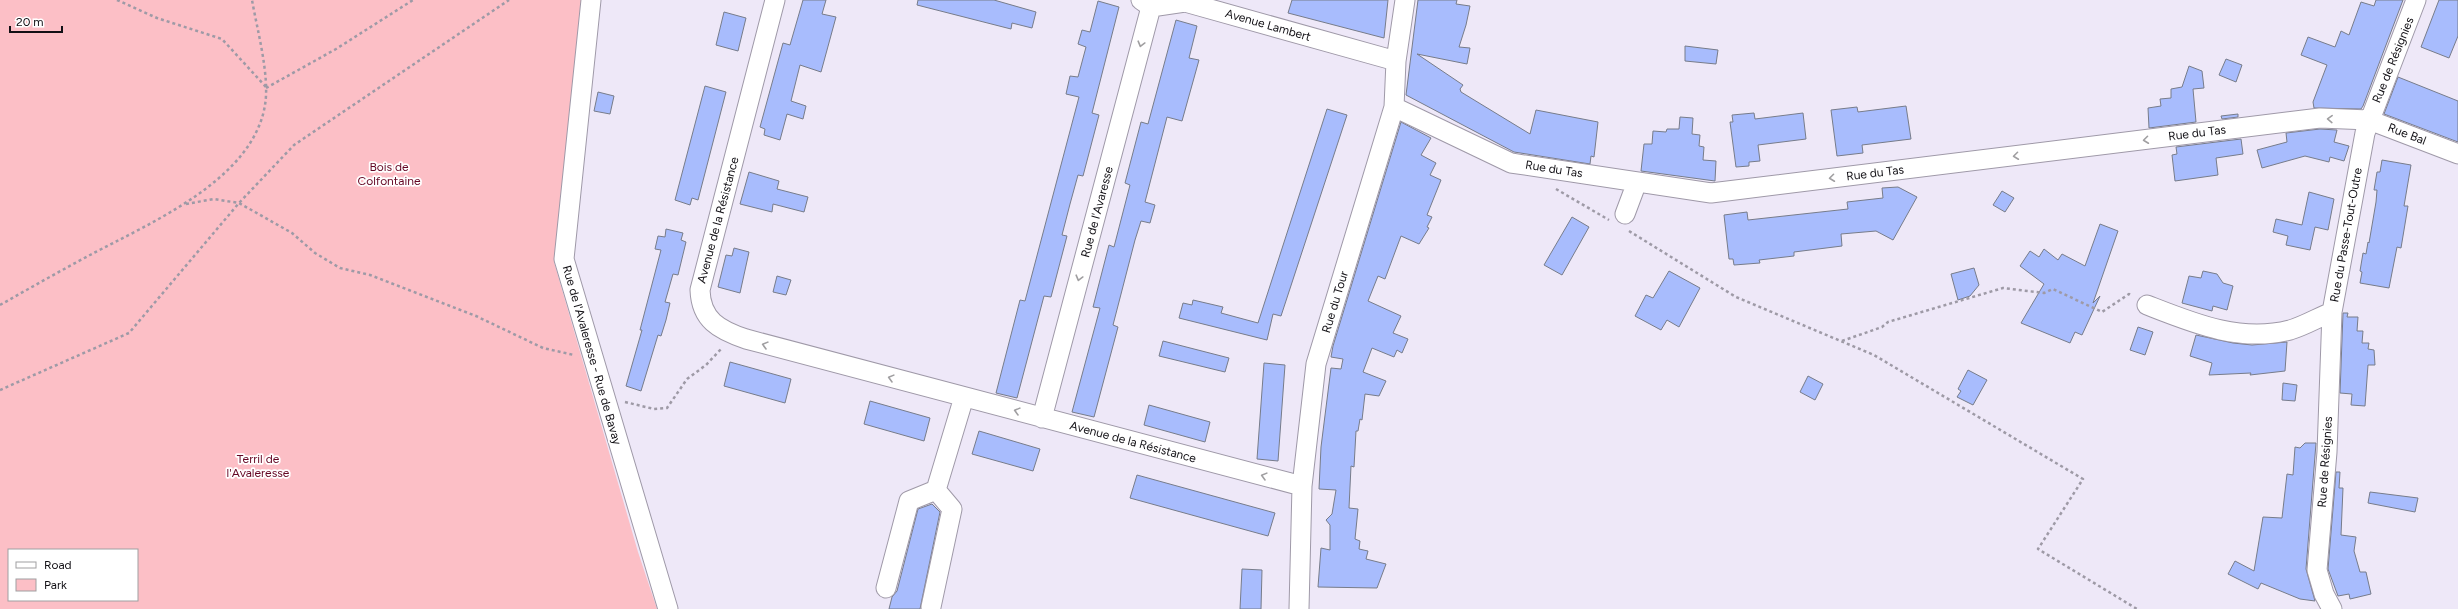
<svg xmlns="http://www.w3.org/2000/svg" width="2458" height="609" viewBox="0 0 2458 609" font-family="Figtree,sans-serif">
	<rect width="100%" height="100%" fill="#eee8f8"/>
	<!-- green -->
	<path fill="#fcbfc6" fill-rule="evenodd" d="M0 0H592L554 262 638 552 657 609H0ZM9 550H137V600H9Z"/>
	<!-- building -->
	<path fill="#a8bcfd" stroke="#777c8a" d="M803 0H826L822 14 836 17 821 72 800 65 791 101 806 106 803 119 787 114 780 140 764 135 765 129 760 127 783 43 790 45Z
		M918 0H994L1036 12 1032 28 1012 23 1011 29 917 5Z
		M1292 0H1388L1384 38 1288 13Z
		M1418 0H1457L1456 4 1470 6 1466 25 1459 47 1470 48 1467 64 1417 54 1463 85 1460 89 1461 92 1530 134 1536 110 1598 122 1594 157 1591 156 1590 164 1514 152 1406 95Z
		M2376 0H2403L2363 106 2361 109 2314 108 2313 102 2327 65 2301 55 2308 37 2335 47 2341 31 2349 35 2361 2 2374 6Z
		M2439 0H2458V36L2449 58 2421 47Z
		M1098 1 1119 7 1092 113 1099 115 1083 176 1078 175 1070 204 1062 235 1067 236 1051 297 1044 296 1017 398 996 393 1020 300 1025 301 1079 97 1066 94 1070 76 1078 77 1086 47 1078 44 1082 30 1090 32Z
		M724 12 746 18 738 51 716 45Z
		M1176 20 1197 26 1189 58 1199 60 1182 121 1167 117 1145 202 1155 205 1150 223 1141 221 1135 240 1113 325 1118 327 1094 417 1072 412 1100 308 1093 307 1109 245 1114 247 1130 185 1125 183 1141 122 1148 124Z
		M1685 46 1718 50 1716 64 1685 61Z
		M2226 59 2242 65 2236 82 2219 75Z
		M2189 66 2202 71 2204 88 2193 89 2196 122 2149 128 2148 108 2161 106 2160 99 2171 98V89L2182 87Z
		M2398 77 2458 101V142L2384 114Z
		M705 86 726 92 698 200 692 198 690 205 675 200Z
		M598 92 614 96 610 114 594 111Z
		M1906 106 1911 139 1862 145 1863 153 1837 156 1831 110 1857 107 1858 112Z
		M1327 109 1347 115 1281 316 1273 314 1267 340 1179 318 1183 303 1192 305 1193 300 1223 307 1221 313 1258 323Z
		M1754 113 1755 119 1803 113 1806 139 1758 145 1760 161 1749 162V166L1736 167 1730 122H1733L1732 115Z
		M2238 114V117L2222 119 2221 116Z
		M1680 117 1693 118 1692 134 1700 135 1699 146 1704 147 1703 160 1716 161 1715 181 1641 171 1644 144H1652L1653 131 1666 132 1667 129H1679Z
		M1401 122 1431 138 1421 155 1436 163 1430 175 1441 180 1427 215 1432 217 1427 227 1429 228 1419 244 1401 236 1385 279 1378 276 1368 301 1401 316 1393 333 1408 339 1402 353 1397 350 1394 357 1372 348 1363 372 1386 381 1379 396 1365 394 1362 420 1360 419 1358 431H1356L1354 467 1351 466 1349 508 1358 509 1355 539 1360 541 1359 549 1368 551 1366 559 1386 564 1377 588 1318 587 1321 548 1330 550V525L1326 520 1332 514 1336 490 1319 489 1321 447 1331 368 1341 369 1343 359 1331 357 1333 346Z
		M2320 129 2337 130 2334 142 2349 146 2344 161 2330 157 2329 162 2305 156 2262 168 2257 150 2287 142 2286 133Z
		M2241 139 2243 154 2216 158 2218 175 2175 181 2172 155 2177 154 2176 147Z
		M2382 160 2411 165 2404 206H2408L2401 248 2397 247 2389 288 2360 283 2362 272 2360 271 2363 253 2366 254 2368 242 2369 243 2376 202 2377 190H2374L2377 172H2380Z
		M749 172 779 181 777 189 808 197 804 212 773 204 772 212 740 204Z
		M1898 187 1917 197 1893 240 1876 231 1841 234 1842 246 1794 252V256L1759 260 1760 263 1734 265 1733 259H1729L1724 215 1747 212 1748 220 1848 209 1847 202 1883 198 1882 188Z
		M2002 191 2014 198 2005 212 1993 205Z
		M2309 192 2334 199 2328 230 2315 227 2310 250 2286 245 2288 236 2273 232 2276 219 2302 225Z
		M1572 217 1589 227 1562 275 1544 265Z
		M2100 224 2118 231 2093 303 2100 296 2082 335 2075 332 2070 343 2021 323 2044 284 2020 266 2030 251 2039 257 2044 249 2058 260 2062 254 2085 266Z
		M666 229 683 233 681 240 686 242 678 275 673 274 665 302 670 303 666 320 661 336 658 335 641 391 626 386 642 330H640L661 250 655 249 658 236 665 237Z
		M734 248 749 252 740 293 718 287 726 255 732 256Z
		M1974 268 1979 285 1970 296 1958 300 1951 274Z
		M1669 271 1700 288 1679 327 1667 320 1661 330 1635 316 1646 295 1653 298Z
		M2203 271 2217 274 2223 283 2233 286 2227 310 2213 306 2212 311 2182 303 2189 276 2201 278Z
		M777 276 791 280 786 295 773 292Z
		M2343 313H2348L2347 317H2358L2357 331H2363L2362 343H2369L2368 349 2374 350 2375 365H2368L2365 406 2351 405 2352 394 2340 393Z
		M2138 327 2153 332 2145 355 2130 350Z
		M2196 335 2233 343 2252 345 2287 342 2285 371 2250 375 2251 373 2209 375 2212 363 2190 356Z
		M1163 341 1229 358 1225 372 1159 356Z
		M730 362 791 379 785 403 724 386Z
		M1264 363 1285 365 1278 461 1257 459Z
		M1968 370 1987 380 1973 405 1957 397 1961 391 1958 389Z
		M1808 376 1823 384 1815 400 1800 392Z
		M2283 383 2297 385 2295 401 2282 400Z
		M870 401 930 418 924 441 864 424Z
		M1149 405 1210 422 1205 442 1144 425Z
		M979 431 1040 449 1033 471 972 454Z
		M2305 443H2316L2306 569 2315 601 2300 599 2261 583 2258 589 2228 574 2235 561 2254 571 2263 517 2282 518 2287 474 2293 475 2295 447 2300 448Z
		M2336 472H2340L2339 488H2343L2341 535 2356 537 2354 551 2360 572H2366L2371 594 2350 599 2349 594 2338 596 2328 569Z
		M1137 475 1275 513 1268 536 1130 498Z
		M2370 492 2418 498 2415 512 2368 503Z
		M932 504 940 512 920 609H889L892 597 897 591 918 509Z
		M1242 569 1262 570 1261 609H1240Z"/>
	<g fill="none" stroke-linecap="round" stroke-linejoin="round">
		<defs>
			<path id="minor" d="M591 0 564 259 668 609
				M775 0 700 290C701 320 719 330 746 339L1302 486
				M1141 0 1151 7 1185 2 1396 61
				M1394 107 1511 163 1711 193 2320 118 2369 120 2458 154
				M1625 214 1637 182
				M2147 305C2193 323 2240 343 2290 330 2304 326 2319 317 2332 312
				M1042 418 1151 7
				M886 588 909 501 936 490
				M931 607 952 509 936 490 964 397
				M1299 609 1302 486 1316 364 1394 107 1396 61 1405 0
				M2332 609 2324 594 2317 570 2327 452 2332 312 2365 133 2416 0"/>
		</defs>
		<!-- minor casing -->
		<use href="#minor" stroke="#9f99a8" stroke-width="21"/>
		<!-- path -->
		<path stroke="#9e9aa6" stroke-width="2.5" stroke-dasharray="3 3" stroke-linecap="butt" d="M117 0 157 18 222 39 266 87
			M266 88 336 49 413 0
			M1556 189 1609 220
			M186 204 214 199 239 203 292 233 315 253 340 268 370 275 476 316 543 348 574 355
			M1629 231 1736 297 1874 355 2083 479 2038 549 2137 609
			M0 305C30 288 60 271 90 255 150 223 253 180 265 105 270 76 257 29 252 0
			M1842 341 1882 327 1888 322 2003 288 2044 293 2053 289 2102 312 2129 294 2132 296
			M0 390 129 333 239 203 294 145 509 0
			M625 402 654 409 667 408 687 379 706 365 722 348"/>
		<!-- minor -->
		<use href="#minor" stroke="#fff" stroke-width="19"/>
	</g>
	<!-- one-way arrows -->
	<defs><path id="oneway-chevron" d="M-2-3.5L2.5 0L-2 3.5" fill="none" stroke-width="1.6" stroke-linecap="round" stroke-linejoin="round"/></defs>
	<g stroke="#a09fa1">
		<use href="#oneway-chevron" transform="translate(1141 44) rotate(105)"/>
		<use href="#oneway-chevron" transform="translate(2330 119) rotate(-178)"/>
		<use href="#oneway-chevron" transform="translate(2146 140) rotate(173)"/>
		<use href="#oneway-chevron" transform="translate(2016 156) rotate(173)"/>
		<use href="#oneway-chevron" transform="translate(1832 178) rotate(173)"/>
		<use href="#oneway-chevron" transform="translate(1079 278) rotate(105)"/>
		<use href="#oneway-chevron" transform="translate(765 345) rotate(-165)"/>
		<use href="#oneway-chevron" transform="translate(891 378) rotate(-165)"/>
		<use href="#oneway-chevron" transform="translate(1017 411) rotate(-165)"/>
		<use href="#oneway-chevron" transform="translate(1264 476) rotate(-165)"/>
	</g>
	<g text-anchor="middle" stroke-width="3.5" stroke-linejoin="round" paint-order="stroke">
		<!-- street labels -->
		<g font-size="12" fill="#121015" stroke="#fff">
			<text transform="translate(1268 25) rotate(16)" y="4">Avenue Lambert</text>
			<text transform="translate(2393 60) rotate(-68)" y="4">Rue de Résignies</text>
			<text transform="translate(2197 133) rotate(-7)" y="4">Rue du Tas</text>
			<text transform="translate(2407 134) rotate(21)" y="4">Rue Bal</text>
			<text transform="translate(1554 169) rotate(9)" y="4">Rue du Tas</text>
			<text transform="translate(1875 173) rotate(-7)" y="4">Rue du Tas</text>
			<text transform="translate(1097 212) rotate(-75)" y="4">Rue de l'Avaresse</text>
			<text transform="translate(718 220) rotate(-75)" y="4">Avenue de la Résistance</text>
			<text transform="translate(2346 235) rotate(-80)" y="4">Rue du Passe-Tout-Outre</text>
			<text transform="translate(1335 302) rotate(-73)" y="4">Rue du Tour</text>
			<text transform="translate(592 355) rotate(74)" y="4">Rue de l'Avaleresse - Rue de Bavay</text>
			<text transform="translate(1133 442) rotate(15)" y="4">Avenue de la Résistance</text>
			<text transform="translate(2325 462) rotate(-86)" y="4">Rue de Résignies</text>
		</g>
		<!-- park labels -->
		<g font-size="12" fill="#640623" stroke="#fff">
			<text x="389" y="171">Bois de<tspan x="389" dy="14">Colfontaine</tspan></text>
			<text x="258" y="463">Terril de<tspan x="258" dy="14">l'Avaleresse</tspan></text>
		</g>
	</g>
	<!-- legend -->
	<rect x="8" y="549" width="130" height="52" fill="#ffffff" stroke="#a09fa1"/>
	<rect x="16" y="562" width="20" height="6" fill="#ffffff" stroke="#a09fa1"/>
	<text x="44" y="569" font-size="12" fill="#121015">Road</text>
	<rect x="16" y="579" width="20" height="12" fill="#fcbfc6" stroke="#a09fa1"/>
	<text x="44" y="589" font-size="12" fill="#121015">Park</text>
	<!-- scale -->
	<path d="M10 26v6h52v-6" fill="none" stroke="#121015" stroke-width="2"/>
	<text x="16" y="26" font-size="12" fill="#121015" stroke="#ffffff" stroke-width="3" paint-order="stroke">20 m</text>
</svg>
